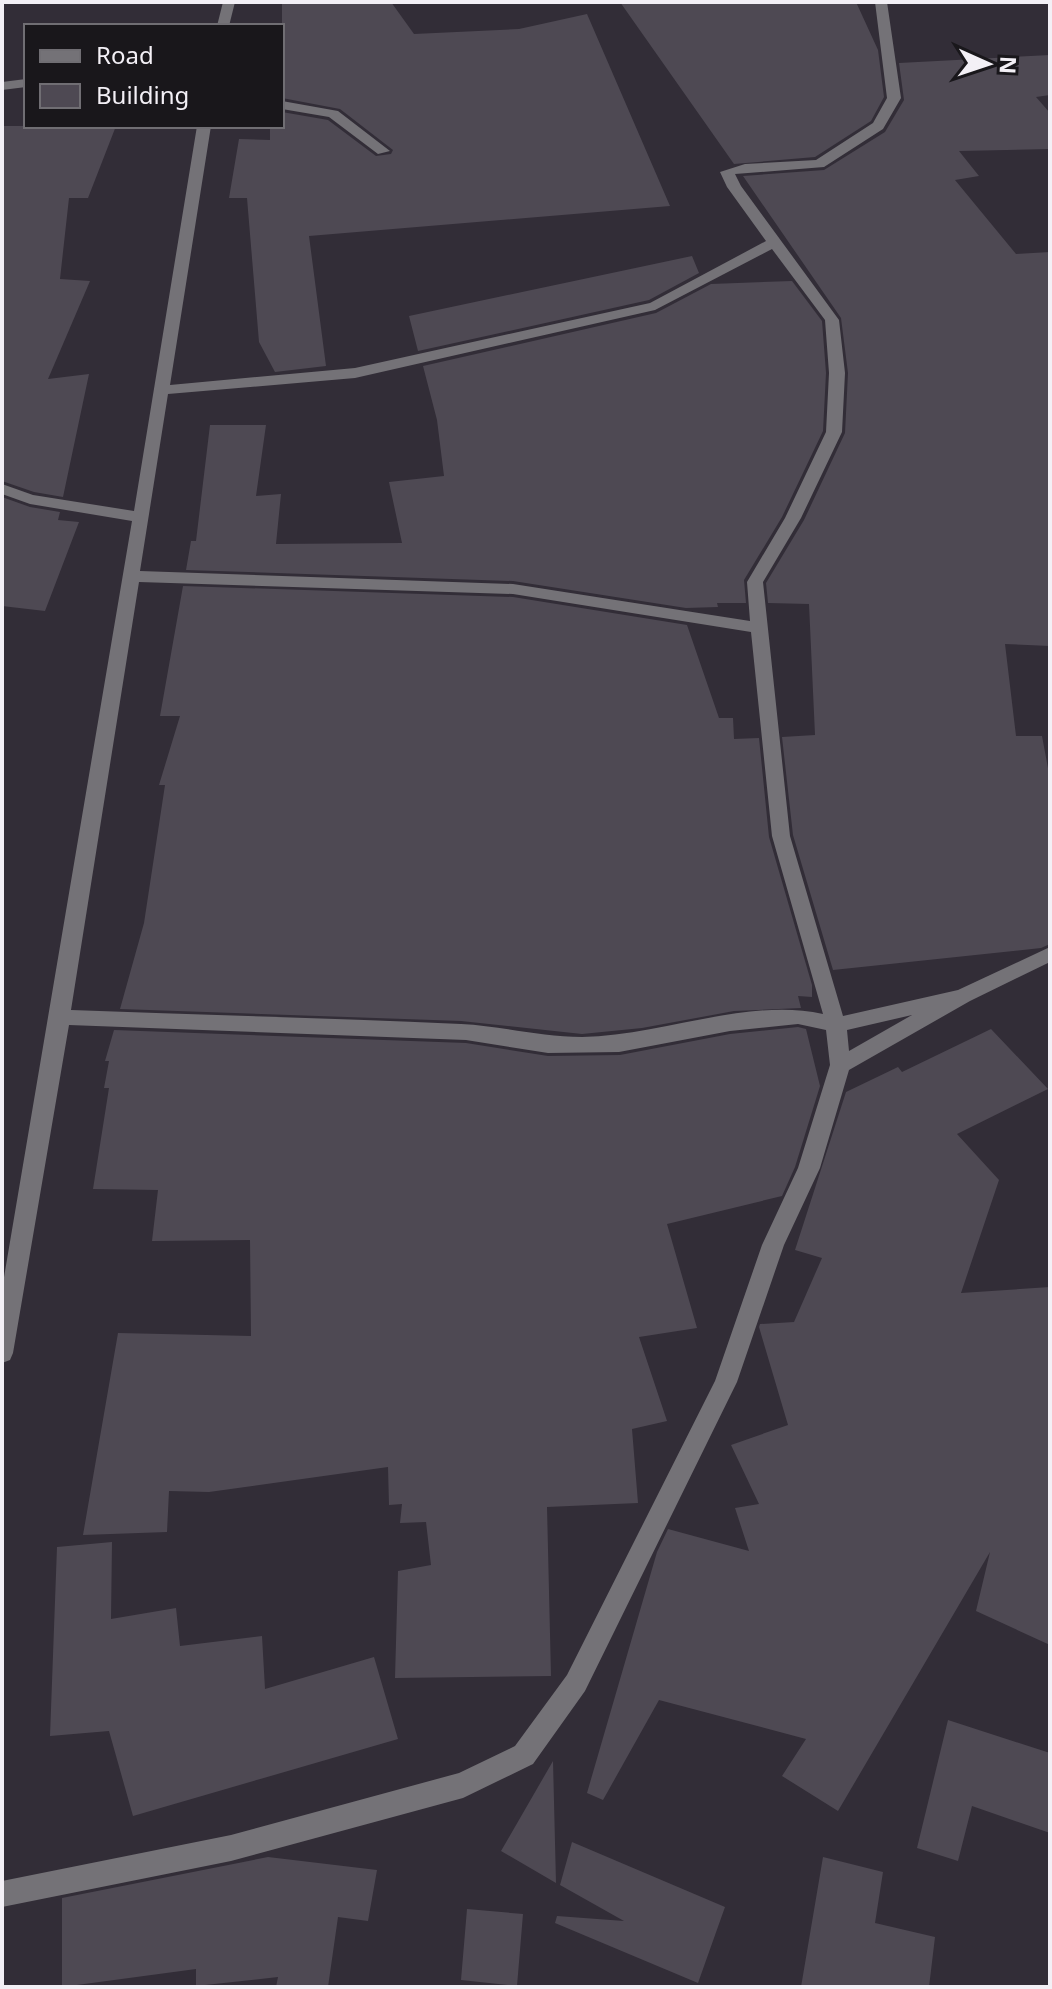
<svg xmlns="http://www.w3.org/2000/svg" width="1052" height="1989" viewBox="0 0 1052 1989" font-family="'Noto Sans',sans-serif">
	<rect width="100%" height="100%" fill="#322d37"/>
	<!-- building -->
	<path fill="#4e4953" d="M282 2H391L414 34 519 29 587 14 670 206 309 236 326 366 275 372 259 342 247 198H229L239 139 270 140V126H282V112L328 120 376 156 391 154 393 150 340 109 282 98Z
		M620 2H856L878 50 884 97 871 121 815 157 734 164Z
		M1050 55V95L1036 97 1050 113V149L959 151 979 176 955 180 1016 254 1050 252V646L1005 644 1016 736H1042L1050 779V944L1041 948 833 970 793 835 782 737 815 735 809 604 768 603 766 583 804 520 845 433 848 373 841 318 743 176 824 170 885 132 904 100 899 63Z
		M2 126H116L88 198H69L60 279 90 281 48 379 89 374 63 497 34 492 2 481Z
		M692 256 699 273 649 300 418 351 409 316Z
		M792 281 822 321 826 373 823 431 782 517 744 580 746 603H717L718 607 686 608 513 581 186 570 191 541H196L210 425H266L256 496 281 494 276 544 402 543 389 482 444 476 437 420 423 366 656 313 711 284Z
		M2 497 30 507 60 512 58 520 79 522 45 611 2 606Z
		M183 586 513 597 687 625 719 718H733L734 739 759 738 769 837 812 985V997L798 996 801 1008 734 1011 642 1028 582 1034 461 1021 120 1009 144 923 165 785H159L180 716H160Z
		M798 1027 806 1029 820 1086 795 1167 782 1196 667 1224 697 1328 639 1337 667 1421 632 1429 638 1503 547 1507 551 1676 395 1678 398 1571 431 1565 426 1522 400 1523 402 1504 389 1505 388 1467 209 1492 169 1491 167 1532 83 1535 118 1333 251 1336 250 1240 152 1241 158 1190 93 1189 109 1088H104L109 1061H105L114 1030 466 1043 548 1056 620 1055 730 1034Z
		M991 1029 1048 1089 957 1134 999 1180 961 1293 1050 1287V1645L976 1611 990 1552 838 1811 782 1776 806 1739 659 1700 603 1800 587 1793 657 1552 668 1529 749 1551 735 1508 759 1504 731 1445 788 1425 759 1327 760 1324 794 1322 822 1258 795 1250 846 1092 898 1067 902 1072Z
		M112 1542 111 1619 176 1608 180 1646 262 1636 265 1689 374 1657 398 1739 133 1816 109 1731 50 1736 57 1547Z
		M948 1720 1050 1753V1833L972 1806 958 1861 917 1848Z
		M553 1761 556 1883 501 1851Z
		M572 1842 725 1907 698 1983 555 1923 557 1916 624 1921 560 1885Z
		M268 1857 377 1870 368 1921 338 1917 328 1987H276L278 1977 196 1986V1969L62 1987V1898Z
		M823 1857 883 1872 875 1923 935 1937 929 1987H801Z
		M467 1909 523 1914 517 1986 461 1980Z"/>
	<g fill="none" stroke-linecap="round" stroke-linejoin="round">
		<!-- street -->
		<path fill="#747277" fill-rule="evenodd" d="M223 2H235L229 26H217Z
			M875 2H887L901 98 883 129 824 167 735 174 741 186 839 320 845 373 842 432 801 518 763 582 790 836 843 1016 958 990 1050 947V962L970 1001 849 1070 820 1168 784 1245 737 1382 585 1691 533 1764 463 1798 231 1861 2 1907V1881L231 1835 459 1773 515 1746 567 1675 715 1381 762 1245 798 1168 830 1065 826 1030 798 1024 730 1031 619 1052 548 1053 466 1040 69 1025 13 1353 10 1360 2 1363V1289L132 521 30 504 2 494V484L33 495 134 511 197 126H211L170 385 355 368 650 303 766 241 727 187 720 172 745 164 816 160 873 123 887 98ZM772 249 825 320 829 373 826 432 785 518 747 582 750 621 513 584 140 571 168 394 355 378 655 310ZM139 582 513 594 751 632 772 836 823 1014C748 997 660 1036 582 1037 541 1037 502 1026 461 1024 331 1018 201 1015 71 1010ZM912 1015 849 1051 847 1030Z
			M26 79V87L2 90V82Z
			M282 101 338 111 390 151 378 154 329 117 282 109Z"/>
	</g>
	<!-- border -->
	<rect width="1052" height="1989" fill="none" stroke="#f3f0f6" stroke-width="8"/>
	<!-- legend -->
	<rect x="24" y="24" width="260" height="104" fill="#19171b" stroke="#706e73" stroke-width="2"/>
	<rect x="40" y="50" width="40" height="12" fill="#747277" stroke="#706e73" stroke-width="2"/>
	<text x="96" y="64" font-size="24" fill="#f3f0f6">Road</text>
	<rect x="40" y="84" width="40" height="24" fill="#4e4953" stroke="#706e73" stroke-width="2"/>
	<text x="96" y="104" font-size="24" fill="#f3f0f6">Building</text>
	<!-- north arrow -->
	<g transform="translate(988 64) rotate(93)" stroke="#19171b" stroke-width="6" paint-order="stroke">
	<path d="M0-6L14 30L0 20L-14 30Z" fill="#f3f0f6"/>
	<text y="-12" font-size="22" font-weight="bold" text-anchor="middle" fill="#f3f0f6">N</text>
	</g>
</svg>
